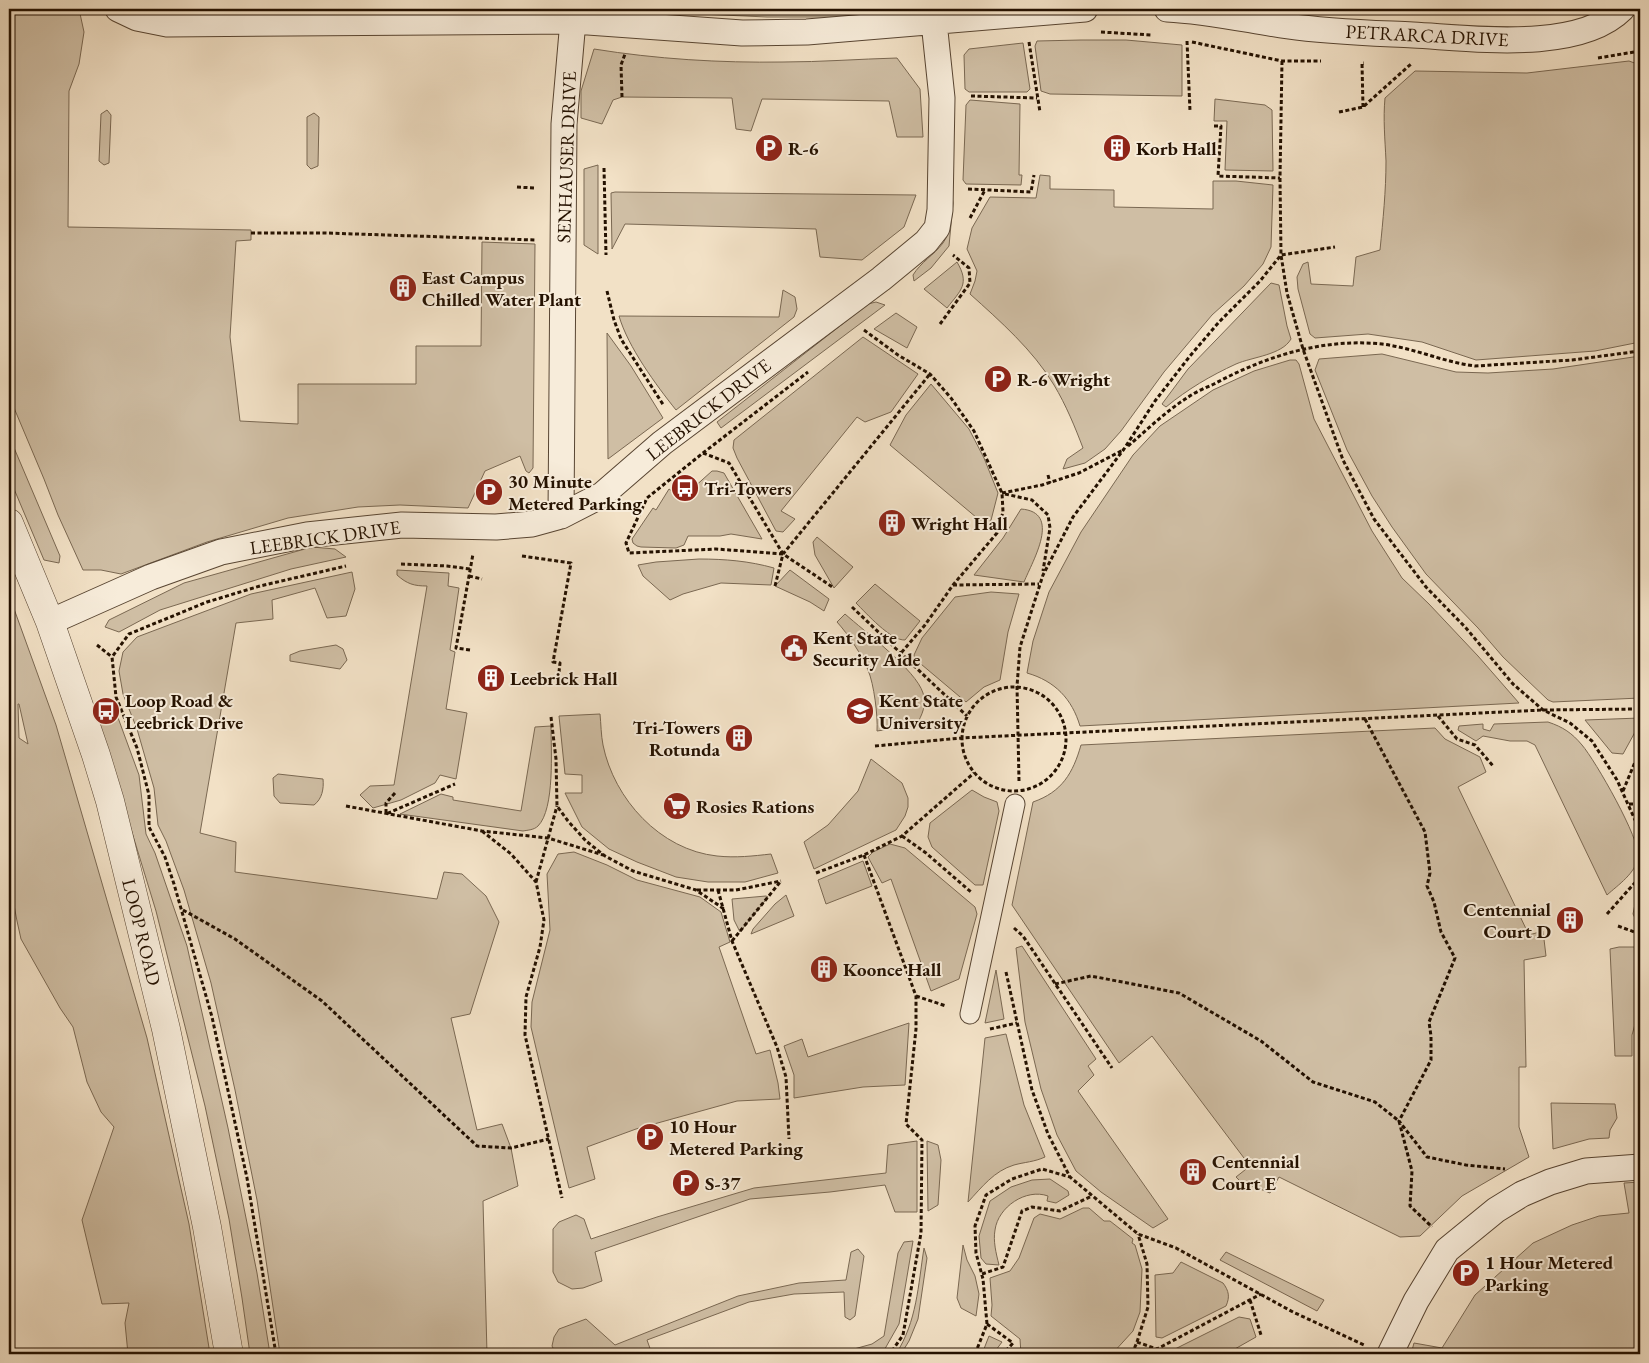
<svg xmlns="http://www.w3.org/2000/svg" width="1649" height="1363" viewBox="0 0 1649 1363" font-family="'EB Garamond',serif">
	<rect width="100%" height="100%" fill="#f2e1c6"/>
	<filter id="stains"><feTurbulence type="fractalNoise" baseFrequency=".004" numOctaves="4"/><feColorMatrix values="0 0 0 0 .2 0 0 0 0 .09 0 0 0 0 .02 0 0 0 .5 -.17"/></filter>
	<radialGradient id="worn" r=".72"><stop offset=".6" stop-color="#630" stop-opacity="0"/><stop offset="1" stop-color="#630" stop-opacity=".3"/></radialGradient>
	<!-- green -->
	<path fill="#cfbea4" stroke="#7a6852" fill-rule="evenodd" d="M9 9H79L84 32 79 64 69 91 68 227 251 230V240L236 241 230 337 240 421 298 424V384H416V346H481L482 242 535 244 533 468 529 473 526 471 520 456 485 471 468 508 400 505 358 507 288 518 207 542 121 574 101 570H83L58 515 44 479 9 396Z
		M661 9H922L848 17H767L700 14Z
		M1081 40H1126L1182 45V96L1050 94 1041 91 1035 46 1037 41Z
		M1023 43 1030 89 1027 92H969L965 89 964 55 969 49Z
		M594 49C656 59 720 63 783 62 821 62 859 59 897 58L920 89 923 137H897L889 101 762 99 751 131 736 129 732 98 622 97 613 100 602 124 581 118V91Z
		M1629 61 1640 65V342L1595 351 1476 360 1422 342 1368 334 1315 338 1310 334 1298 289 1297 277 1303 264 1308 262 1311 284 1353 286 1356 257 1380 250C1383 220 1386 191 1386 161 1385 139 1383 119 1385 98L1415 71 1527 73Z
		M1215 99 1265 105 1272 110 1273 171 1225 170 1227 121H1214Z
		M970 100 1020 104 1019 175H1022L1021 185 966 184 963 180 966 105Z
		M107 110 111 115 109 163 104 165 99 161 101 114Z
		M314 113 319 117 318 166 311 169 307 165V117Z
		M598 165V254L584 245V169Z
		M1040 175 1050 176V189L1114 190V207L1213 209V181H1236L1273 185 1271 247 1263 264 1244 286 1212 315 1164 372 1121 431 1105 449 1085 463 1063 469 1067 459 1083 448C1075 427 1066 405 1054 385 1033 350 1000 321 970 294L975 281 977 271 967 249 972 228 990 197 1036 198Z
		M611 193 615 192 916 195 904 227 862 260 820 257 816 229 625 224 612 249Z
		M952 196 953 203 949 246 931 268 914 281 913 275C921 262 934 255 943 243 952 231 951 210 952 196Z
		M957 262C970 284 961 290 947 308L924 289Z
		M1271 283 1279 285 1287 326 1291 339C1282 355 1252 357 1236 364 1210 376 1188 389 1166 407L1162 404 1188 369Z
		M783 290 795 297 797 309 794 317 676 410C656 385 628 347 619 316L779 317Z
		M876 302 885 305 721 428 717 422 868 304Z
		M896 313 917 327 907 348 874 329Z
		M607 333 631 366 663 418 608 459Z
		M863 337 918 374 891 412 865 422 857 417 781 511 795 519 783 532 776 531 737 458 733 448 734 440Z
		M1382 354 1456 372 1488 373 1553 369 1640 356V698L1553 702 1548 700 1503 657 1478 628 1426 574 1392 527 1372 496 1347 450 1315 370 1319 359Z
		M1290 360H1296L1299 364 1314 419 1372 531 1402 578 1429 604 1478 656 1519 703 1080 726C1072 699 1055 681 1027 673L1033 641 1049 592 1081 532 1133 455 1160 426 1213 390 1254 371Z
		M931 384 969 429 984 458 998 493 989 528 890 445 906 415Z
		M9 436 60 556 59 563 44 560 9 477Z
		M712 471H717L724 473 762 539 731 534 720 536H688L684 545 676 548 641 547 637 546 633 543 632 539 653 508 656 510 669 489 682 498Z
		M1021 509C1062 512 1033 560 1024 582L974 575 1003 538Z
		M817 537 853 567 834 588 815 555 813 542Z
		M312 547 335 549 346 557 291 569 160 610 119 632 105 627 109 620 184 583Z
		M699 559C725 559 749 561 774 568L771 585 721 583 683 594 670 600 643 576 638 565 656 562Z
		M397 570 449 573 448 586 459 588 450 650 455 652 446 709 467 713 456 779 440 775 435 783 401 800 373 808 360 795 370 786 394 785 427 586C414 586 407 584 397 575Z
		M790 570 829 599 824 611 810 602 775 586Z
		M352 572 355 589 346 616 327 618 315 588 272 600 273 619 236 623 200 833 236 842 235 872 437 899 444 872 462 874 486 896 499 922 470 1014 451 1018 477 1130 502 1124 511 1148 518 1186 483 1201 487 1354H280L257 1200 235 1090 211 983 184 890 166 841 158 825 154 788 137 729 123 694 119 671 123 652 137 637 251 594Z
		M875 584 920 621 905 640C891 641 866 613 856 603Z
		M991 592 1019 594 1008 632 1000 680 984 687 966 702 915 659 914 655 922 638 955 597Z
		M9 595 56 725 147 1038 189 1224 210 1354H128L125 1323 129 1303 102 1304 82 1220 114 1127 101 1112 87 1082 73 1027 60 1008 21 939 17 921 9 879ZM18 704H19L28 744 19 738Z
		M845 614C864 631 916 670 923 693 927 704 922 716 916 725L877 731C878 716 874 684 868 670 862 655 848 634 837 622Z
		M336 645 343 649 347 660 340 669 290 661V655L300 651Z
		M600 714C601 724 601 735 603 745 614 799 660 850 717 856 736 858 753 856 771 854L778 873 745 882H708L676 877 637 862 609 849 582 827 565 793H582V775L565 774 559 716Z
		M117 715 139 775 146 834 155 853 187 946 228 1128 257 1273 270 1354H250L242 1298 229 1219 205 1106 156 911 98 721Z
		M1640 718V723L1623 754 1612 753 1585 720Z
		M1548 722C1563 727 1572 733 1582 745 1595 760 1641 840 1638 857 1636 873 1618 885 1607 895L1535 745 1527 741H1510L1483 736 1476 741 1458 730 1459 726 1483 724V729L1490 731 1494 724Z
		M551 726C551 749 555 809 538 826 534 830 528 830 523 831L400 814 441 794 453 797V800L521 811 535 727Z
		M1435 728 1445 739 1480 757 1486 772 1458 787 1529 935 1543 931 1546 956 1524 960 1526 1067H1519V1127L1529 1157 1462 1196 1420 1236 1400 1237 1279 1177 1270 1193 1240 1181 1236 1177 1250 1166 1152 1036 1119 1063 1012 905 1033 802C1062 792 1073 773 1081 745Z
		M871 759 902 783 908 798V807L905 816 896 830 814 869 804 842 828 825 858 791Z
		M278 774 323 779C324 789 322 799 314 805L280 803 274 796 273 778Z
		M972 790 984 797 997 802 999 811 983 885H975L932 847 928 837 930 823Z
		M890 844 905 848 975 907 977 914 959 979 931 991 891 879 882 883 868 857 873 852Z
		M574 852 607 865 637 880 700 897 721 912 730 942 719 947 756 1054 770 1050 778 1083 780 1099 737 1101 636 1129 587 1147 595 1179 569 1188 531 1027 532 1002 550 930 547 874 558 854Z
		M863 861 872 886 826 904 818 880Z
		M1640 889V928L1633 914 1637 894Z
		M786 895 794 916 751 934 753 929 775 904Z
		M766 896 768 897 740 932 734 920 732 899Z
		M1022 946 1096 1059 1088 1066 1094 1075 1078 1091 1168 1219 1153 1228 1101 1192 1076 1171 1057 1135 1041 1089 1025 1022 1016 948Z
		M1619 947H1637L1640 953V1006L1632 1035V1056H1615L1610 949Z
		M996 970 1004 1019 985 1023Z
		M909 1023 905 1085 863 1087 794 1098V1075L784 1046 802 1039 808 1057Z
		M1006 1034 1024 1105 1045 1157C1034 1162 1025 1162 1014 1165 994 1171 982 1187 968 1202L985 1038Z
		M1551 1103 1615 1104 1617 1118 1610 1130 1609 1138 1589 1139 1553 1149Z
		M917 1141V1212H895L885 1185 830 1192 750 1199 595 1252 602 1281 583 1288 572 1289 558 1282 553 1272V1229L559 1222 576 1215 584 1219 591 1239 657 1217 754 1188 886 1173 888 1145Z
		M927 1141 938 1145 941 1160 938 1205 928 1211Z
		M1050 1179 1068 1191 1069 1195 1056 1203 1047 1201 1048 1196C1026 1188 998 1207 995 1230 993 1241 996 1253 999 1265L986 1264 981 1258 979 1236 990 1201 1011 1187 1032 1180Z
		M1640 1182V1354H1411L1414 1343 1442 1348 1475 1295 1533 1243 1572 1225 1599 1216 1629 1213 1624 1183Z
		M1083 1208H1089L1104 1221H1110L1133 1239 1132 1243 1135 1245 1142 1269 1140 1312 1133 1331 1112 1354H1021L1020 1339 991 1316 992 1305 990 1278 1010 1271 1019 1258 1034 1218 1040 1214 1060 1219Z
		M913 1241 899 1324 882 1354H851L854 1349 872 1344 884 1336 898 1253 904 1242Z
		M963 1245 967 1260 975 1276 979 1294 976 1316 961 1308 957 1298Z
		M924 1248 927 1258 918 1319 909 1341 901 1354H896C917 1321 918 1286 924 1248Z
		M858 1249 864 1256 855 1316 850 1320 845 1317 844 1292 794 1294 749 1302 647 1340 652 1354H556L552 1346 554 1337 559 1329 586 1319 615 1345 738 1296 799 1283 846 1280 851 1252Z
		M1226 1252 1324 1300 1317 1311 1220 1260Z
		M1181 1262 1223 1283C1229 1291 1230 1297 1226 1306L1162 1338 1156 1337 1155 1275 1173 1273Z
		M1239 1317 1250 1319 1256 1337 1226 1354H1165Z
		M989 1336 1002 1342 993 1354H982Z"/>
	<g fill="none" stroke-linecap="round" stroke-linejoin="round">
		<defs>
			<path id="pedestrian" d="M970 1014 1015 804"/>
			<path id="minor" d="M118 9 137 18 167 24 574 21 742 33 807 32 1085 9
				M1167 9C1208 11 1247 20 1288 26 1329 32 1371 33 1413 35 1471 38 1578 53 1622 9
				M561 516 564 124 574 9
				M50 622 151 577 221 552 307 535 402 525 496 527 532 524 561 516 602 495 662 443 881 279 926 242 937 228 940 210 942 98 934 22
				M1390 1354 1416 1301 1447 1250 1496 1210 1522 1194 1550 1182 1586 1171 1640 1167"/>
			<path id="tertiary" d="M9 523 50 622 96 755 110 801 166 1029 207 1227 229 1354"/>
		</defs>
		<!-- pedestrian casing -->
		<use href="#pedestrian" stroke="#584532" stroke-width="21"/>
		<!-- minor casing -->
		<use href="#minor" stroke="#584532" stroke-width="27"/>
		<!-- tertiary casing -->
		<use href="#tertiary" stroke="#584532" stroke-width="29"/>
		<!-- path -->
		<path stroke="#241100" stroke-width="3" stroke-dasharray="4 2.5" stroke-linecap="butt" d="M1101 32 1152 35
			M1187 41 1190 111
			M1029 42 1040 112
			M1192 42 1282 61H1321
			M1598 58 1640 51
			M1282 61 1280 178 1281 255 1287 293 1303 349 1343 460 1374 519 1426 587 1466 628 1513 684 1543 710 1570 723 1592 741 1617 780 1640 831
			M971 96 1037 98
			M622 97 621 65 625 54
			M1363 107 1362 63H1364
			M1339 112 1363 107 1411 64
			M1214 126H1221L1218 176 1280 178
			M604 168 606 255
			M517 187 534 188
			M968 189 1031 192 1034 175
			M970 218 985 190
			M251 233H326L535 240
			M607 291 614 320 621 339 664 406
			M940 324 970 283 969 268 953 255
			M864 330 898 355 930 374 951 398 974 431 1002 493 1003 512 997 533 953 585 925 625 901 653
			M1128 446C1147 430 1166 411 1187 398 1195 392 1205 388 1214 384 1266 356 1323 338 1382 344 1414 348 1443 362 1475 366L1572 360 1640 351
			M703 453 729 463 783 554 834 588
			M1048 475 1050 483
			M1002 493 1042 485 1079 473 1123 450
			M1005 494 1032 500 1048 515 1050 528 1043 571
			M783 554 716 549 629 553 626 543 647 498 703 453 808 372
			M522 556 571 563 553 662 560 663 559 672
			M401 564 447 566 470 569
			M469 576 482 579
			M953 585 1039 584
			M775 586 783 554 930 374
			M852 607 967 716
			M97 645 112 657
			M470 650 456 648 473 554
			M962 739a52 52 0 1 1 104 0a52 52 0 1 1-104 0Z
			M1438 716 1457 739 1475 745 1494 767
			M551 717 556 759 557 806 568 821 586 841 605 856 633 871 696 890 724 909
			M1365 719 1425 832 1430 873 1427 886 1434 902 1441 932 1455 958 1429 1022 1431 1036V1060L1399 1121 1427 1157 1466 1165 1505 1169
			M875 746 961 738 1543 710 1640 709
			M1019 781 1017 686 1020 647 1043 575 1073 517 1124 449 1155 401 1190 356 1219 322 1260 281 1281 255 1335 247
			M1623 791 1640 750
			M395 793 386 803V814L455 784
			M1629 804H1640
			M346 806 482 831 548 838 603 855
			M482 831 511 854 536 882 544 920 540 947 526 997 525 1035 562 1198
			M902 836 926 853 971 892
			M864 855 916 996V1029L906 1124 922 1140 921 1233 903 1335 890 1354
			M816 873 864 855 902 836 974 773
			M536 882 557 806
			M697 890H736L781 881
			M718 890 732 941 777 1047 786 1077 789 1139
			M183 910 235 939 322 1001 477 1146 511 1148 549 1139
			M1607 914 1640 877
			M1618 926 1640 934
			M1014 928 1023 936 1112 1068
			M732 941 781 881
			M1006 972 1032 1090 1048 1134 1070 1177 1138 1234 1176 1248 1293 1312 1364 1345
			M1055 984 1091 976 1179 993 1261 1041 1313 1082 1375 1102 1399 1121 1412 1171 1410 1206 1432 1227
			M916 996 946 1006
			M990 1029 1017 1023
			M1638 1140 1640 1038
			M982 1274 1003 1267 1022 1211 1032 1207 1060 1211 1092 1196
			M1250 1300 1261 1335
			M987 1324 1013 1343 1003 1354
			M1137 1342 1157 1349 1261 1294
			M276 1354 247 1178 212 1017 174 884 165 857 149 827V795L137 748 116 697 112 657 129 634 207 602 260 586 346 566
			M975 1354 987 1324 983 1279 976 1253 975 1226 986 1195 1012 1179 1042 1169 1070 1177
			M1132 1354 1137 1342 1148 1307 1147 1264 1138 1234"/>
		<!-- pedestrian -->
		<use href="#pedestrian" stroke="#f7ecda" stroke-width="19"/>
		<!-- minor -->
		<use href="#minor" stroke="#f7ecda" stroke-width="25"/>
		<!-- tertiary -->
		<use href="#tertiary" stroke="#f7ecda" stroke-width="28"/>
	</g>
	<!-- icons -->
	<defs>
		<symbol id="parking-disc" viewBox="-11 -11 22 22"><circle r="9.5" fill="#8f2418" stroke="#f7ecda"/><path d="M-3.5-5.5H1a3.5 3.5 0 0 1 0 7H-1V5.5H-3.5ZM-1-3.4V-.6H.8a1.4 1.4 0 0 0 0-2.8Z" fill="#fff"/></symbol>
		<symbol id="building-disc" viewBox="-11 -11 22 22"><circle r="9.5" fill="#8f2418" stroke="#f7ecda"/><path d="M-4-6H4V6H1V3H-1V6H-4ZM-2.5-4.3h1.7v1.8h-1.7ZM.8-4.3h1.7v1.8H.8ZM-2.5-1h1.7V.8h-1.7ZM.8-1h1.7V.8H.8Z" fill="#fff"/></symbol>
		<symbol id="bus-disc" viewBox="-11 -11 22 22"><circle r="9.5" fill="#8f2418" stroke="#f7ecda"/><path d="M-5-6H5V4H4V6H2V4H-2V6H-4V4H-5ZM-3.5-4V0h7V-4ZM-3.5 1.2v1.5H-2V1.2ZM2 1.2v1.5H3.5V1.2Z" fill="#fff"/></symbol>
		<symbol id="civic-disc" viewBox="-11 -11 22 22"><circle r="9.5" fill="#8f2418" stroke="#f7ecda"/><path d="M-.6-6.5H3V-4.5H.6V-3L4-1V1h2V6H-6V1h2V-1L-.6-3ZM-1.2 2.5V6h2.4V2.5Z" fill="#fff"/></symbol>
		<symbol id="university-disc" viewBox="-11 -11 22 22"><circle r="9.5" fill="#8f2418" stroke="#f7ecda"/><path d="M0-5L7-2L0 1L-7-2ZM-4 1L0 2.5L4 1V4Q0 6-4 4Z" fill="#fff"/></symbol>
		<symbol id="supermarket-disc" viewBox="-11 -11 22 22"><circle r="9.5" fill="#8f2418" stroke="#f7ecda"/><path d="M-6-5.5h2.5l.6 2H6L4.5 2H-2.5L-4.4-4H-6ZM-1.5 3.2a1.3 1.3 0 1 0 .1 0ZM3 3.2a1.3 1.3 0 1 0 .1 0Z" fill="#fff"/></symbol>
	</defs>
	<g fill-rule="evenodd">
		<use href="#parking-disc" x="753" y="132" width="32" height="32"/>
		<use href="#building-disc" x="1101" y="132" width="32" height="32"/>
		<use href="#building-disc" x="387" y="272" width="32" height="32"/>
		<use href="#parking-disc" x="982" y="363" width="32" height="32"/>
		<use href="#bus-disc" x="669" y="472" width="32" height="32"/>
		<use href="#parking-disc" x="473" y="476" width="32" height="32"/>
		<use href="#building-disc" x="876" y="507" width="32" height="32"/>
		<use href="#civic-disc" x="778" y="632" width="32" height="32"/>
		<use href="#building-disc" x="475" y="662" width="32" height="32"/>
		<use href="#bus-disc" x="90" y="695" width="32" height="32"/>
		<use href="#university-disc" x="844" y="695" width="32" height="32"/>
		<use href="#building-disc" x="723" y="722" width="32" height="32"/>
		<use href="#supermarket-disc" x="661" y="790" width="32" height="32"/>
		<use href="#building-disc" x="1554" y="904" width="32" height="32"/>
		<use href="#building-disc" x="808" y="953" width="32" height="32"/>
		<use href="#parking-disc" x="634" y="1121" width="32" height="32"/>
		<use href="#building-disc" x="1177" y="1156" width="32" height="32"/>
		<use href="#parking-disc" x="670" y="1167" width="32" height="32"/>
		<use href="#parking-disc" x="1450" y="1257" width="32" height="32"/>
	</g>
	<g text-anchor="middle" stroke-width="4" stroke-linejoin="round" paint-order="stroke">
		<!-- street labels -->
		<g font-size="19" fill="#241100" stroke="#f7ecda">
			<text transform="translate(1427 35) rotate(3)" y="7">PETRARCA DRIVE</text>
			<text transform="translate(566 157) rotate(-88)" y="7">SENHAUSER DRIVE</text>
			<text transform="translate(708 409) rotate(-38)" y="7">LEEBRICK DRIVE</text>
			<text transform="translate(325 537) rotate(-8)" y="7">LEEBRICK DRIVE</text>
			<text transform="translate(142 932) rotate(76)" y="7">LOOP ROAD</text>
		</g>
		<!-- poi labels -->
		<g font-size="19" font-weight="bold" fill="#241100" stroke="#f7ecda" text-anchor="start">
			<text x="788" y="155">R-6</text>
			<text x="1136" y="155">Korb Hall</text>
			<text x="422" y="284">East Campus<tspan x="422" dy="22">Chilled Water Plant</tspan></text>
			<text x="1017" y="386">R-6 Wright</text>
			<text x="508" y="488">30 Minute<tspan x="508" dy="22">Metered Parking</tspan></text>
			<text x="704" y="495">Tri-Towers</text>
			<text x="911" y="530">Wright Hall</text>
			<text x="813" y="644">Kent State<tspan x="813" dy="22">Security Aide</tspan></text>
			<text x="510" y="685">Leebrick Hall</text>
			<text x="125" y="707">Loop Road &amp;<tspan x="125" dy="22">Leebrick Drive</tspan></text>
			<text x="879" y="707">Kent State<tspan x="879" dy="22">University</tspan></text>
			<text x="720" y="734" text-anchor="end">Tri-Towers<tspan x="720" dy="22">Rotunda</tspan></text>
			<text x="696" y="813">Rosies Rations</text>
			<text x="1551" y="916" text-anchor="end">Centennial<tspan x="1551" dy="22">Court D</tspan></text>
			<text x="843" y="976">Koonce Hall</text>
			<text x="669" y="1133">10 Hour<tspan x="669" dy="22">Metered Parking</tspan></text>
			<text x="1212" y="1168">Centennial<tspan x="1212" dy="22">Court E</tspan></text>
			<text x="705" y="1190">S-37</text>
			<text x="1485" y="1269">1 Hour Metered<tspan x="1485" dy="22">Parking</tspan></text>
		</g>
	</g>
	<!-- margin -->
	<rect width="1649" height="1363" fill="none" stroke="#f2e1c6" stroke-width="30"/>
	<rect x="10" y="10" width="1629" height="1343" fill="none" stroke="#241100" stroke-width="2.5"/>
	<rect x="15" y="15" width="1619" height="1333" fill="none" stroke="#241100"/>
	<rect width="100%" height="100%" filter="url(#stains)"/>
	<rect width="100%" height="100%" fill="url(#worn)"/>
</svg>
